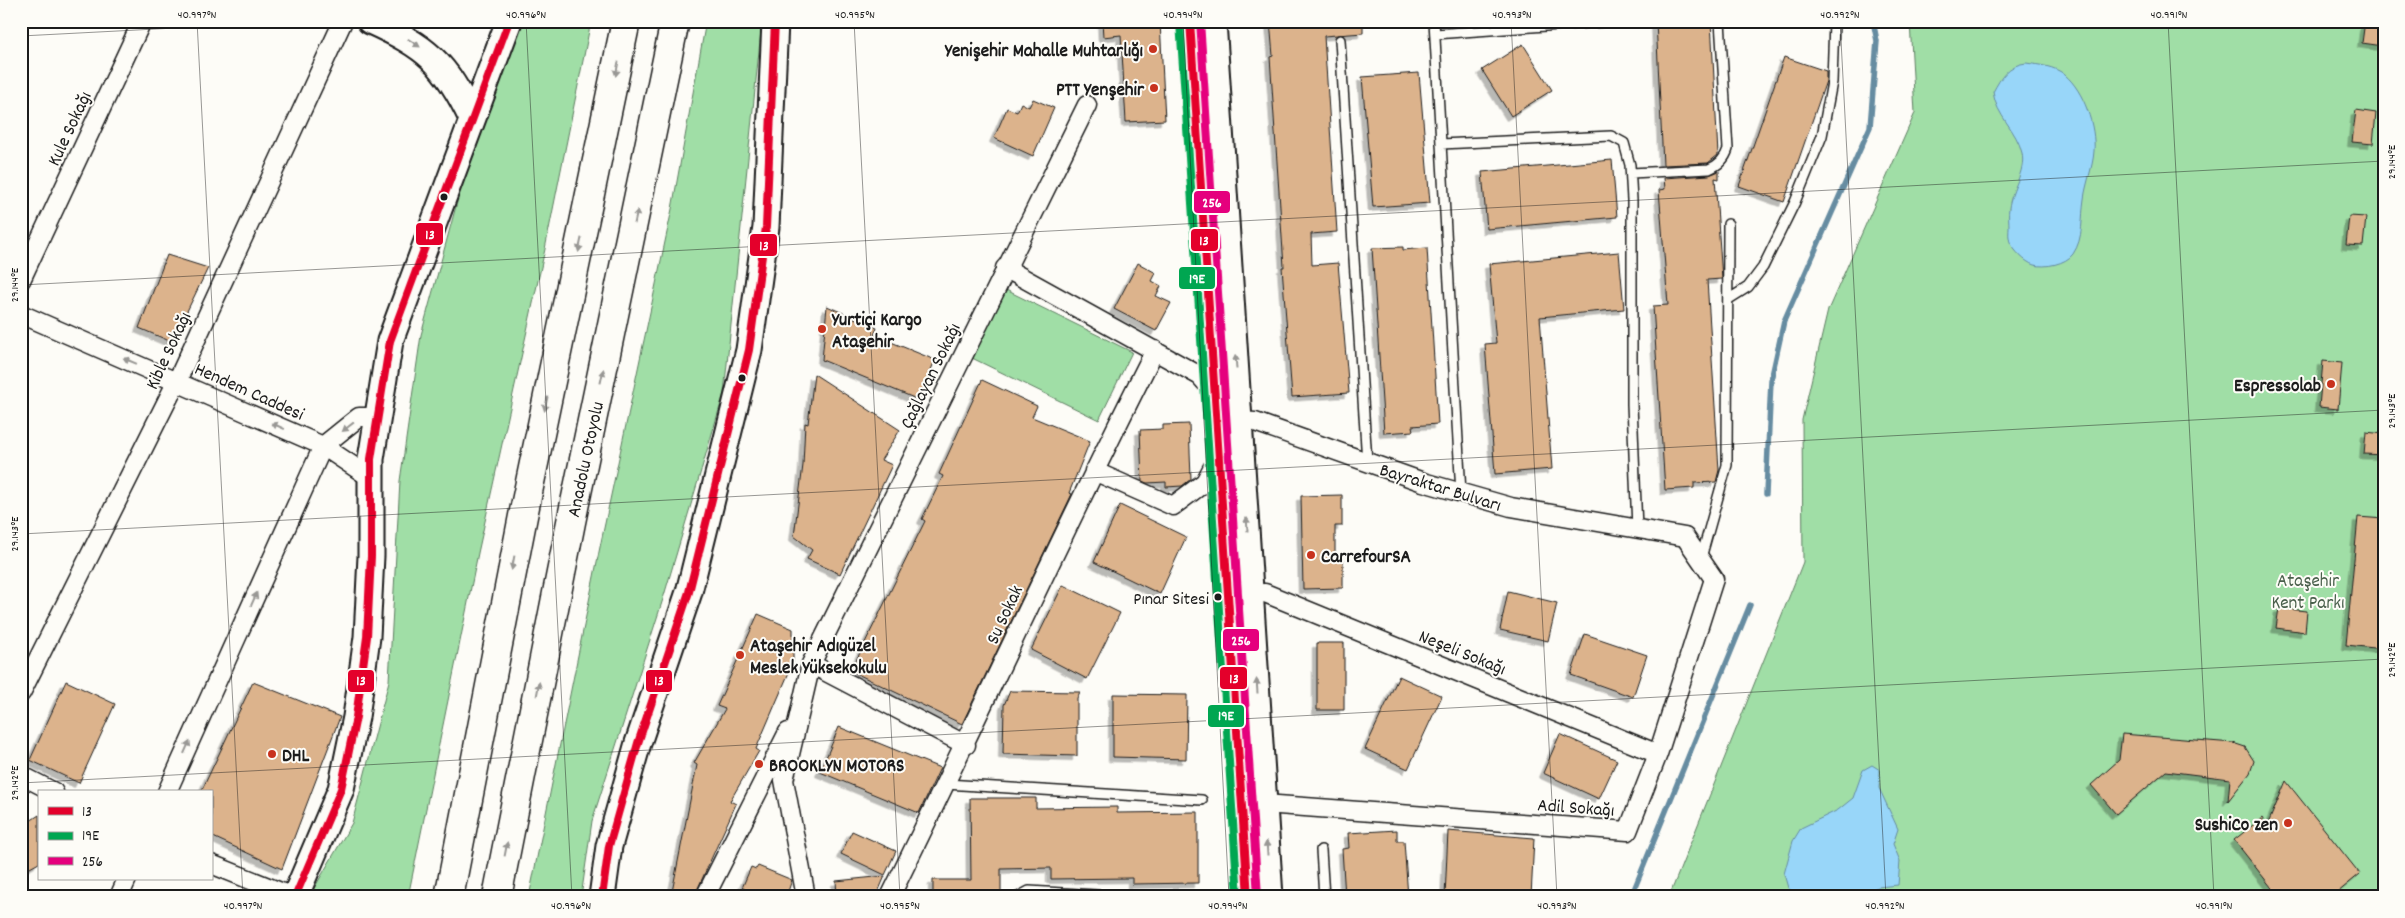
<svg xmlns="http://www.w3.org/2000/svg" width="2405" height="918" viewBox="0 0 2405 918" font-family="Dekko,sans-serif">
	<defs>
		<filter id="shadow"><feDropShadow dx="-4.5" dy="4.5" stdDeviation="0" flood-color="#0004"/></filter>
	</defs>
	<rect width="100%" height="100%" fill="#fdfcf7"/>
	<filter id="ink" filterUnits="userSpaceOnUse"><feTurbulence type="fractalNoise" baseFrequency=".02" numOctaves="2"/><feDisplacementMap in="SourceGraphic" scale="10" xChannelSelector="R" yChannelSelector="G"/><feConvolveMatrix kernelMatrix="1 2 1 2 8 2 1 2 1" color-interpolation-filters="sRGB"/></filter>
	<g filter="url(#ink)">
		<!-- green -->
		<path fill="#a0dea6" stroke="#5e7d61" d="M522 21H591L545 249 478 553 408 897H309L352 823 389 681 400 481 421 335 462 184Z
			M706 21H762L724 393 663 599 592 821 581 897H529L600 547 672 209Z
			M1910 21H2384V860L2379 897H1669L1803 562 1802 420 1828 310 1915 113Z
			M1006 290 1132 352 1099 420 972 358Z"/>
		<!-- water -->
		<path fill="#98d6f9" stroke="#668ca1" d="M2026 63C2039 65 2055 66 2065 75 2084 91 2096 127 2094 151 2093 167 2086 183 2084 199 2081 218 2084 238 2073 254 2066 264 2045 268 2034 265 2025 262 2014 251 2010 242 2008 237 2009 231 2009 227 2009 221 2008 214 2009 208 2011 189 2026 172 2022 153 2017 130 1996 116 1993 92 2001 77 2008 65 2026 63Z
			M1872 765 1880 770 1879 788 1898 829 1893 844 1900 861 1898 885 1878 887 1851 897H1799L1788 888 1784 874 1793 841 1801 828 1838 810 1853 798 1863 770Z"/>
		<g fill="none" stroke-linecap="round" stroke-linejoin="round">
			<!-- stream -->
			<path stroke="#668ca1" stroke-width="5.5" d="M1766 494 1771 380 1784 321 1870 127 1877 41 1873 21
				M1631 897 1750 605"/>
		</g>
		<!-- building -->
		<path fill="#dcb38c" stroke="#1c1c1c" filter="url(#shadow)" d="M1102 21H1160L1165 120 1126 122 1121 35 1103 37Z
			M1270 21H1363V33L1324 36 1337 232 1311 234 1312 265 1338 263 1349 393 1292 397 1282 267H1284L1270 57 1273 56Z
			M1656 21H1711L1718 155 1708 163 1663 165Z
			M2365 21H2384L2383 46 2362 43Z
			M1523 44 1552 90 1511 116 1482 70Z
			M1784 57 1826 71V81L1784 202 1739 186Z
			M1419 73 1430 203 1373 207 1362 77Z
			M1033 99 1054 108 1033 156 994 138 1007 108 1017 112 1021 103 1029 107Z
			M2356 110 2376 113 2373 144 2352 142Z
			M1612 160 1617 217 1487 229 1482 172Z
			M1719 171V179L1715 178 1722 279 1707 280 1719 470 1716 482 1694 483V488L1665 490 1653 306 1668 305 1659 190 1665 189 1664 178 1709 175Z
			M2349 216 2366 217 2363 246 2346 245Z
			M1403 247V250L1427 248 1438 424 1412 426 1413 431 1384 433 1372 248Z
			M1619 252 1624 309 1540 317 1552 469 1495 474 1485 344 1496 343 1489 264Z
			M167 255 208 268 172 342 139 328Z
			M1138 263 1156 273 1152 281 1161 286 1156 296 1171 303 1156 331 1114 309Z
			M827 306 877 328 874 335 935 360 919 400 822 360Z
			M2323 361 2342 363 2338 409 2319 407Z
			M814 374 900 430 881 460 892 465 840 574 807 559 812 550 794 536 803 465 805 423 808 424Z
			M982 380 1037 406 1032 417 1090 441 1069 493 1072 494 962 724 851 671 925 521 922 519 943 476 939 474Z
			M1189 424 1191 479 1182 486 1166 487V482L1147 483 1142 481 1140 430 1163 429V425Z
			M2366 432 2384 434V455L2364 454Z
			M1342 495V526H1335V557H1343V588L1303 589 1301 496Z
			M1120 505 1186 537 1160 594 1094 562Z
			M2358 517 2384 519V649L2346 645Z
			M1063 585 1120 613 1087 679 1031 650Z
			M1508 591 1557 603 1548 641 1500 630Z
			M2279 608 2307 611 2305 632 2276 628Z
			M758 614 793 629V663L756 749 759 751 730 801 736 804 694 897H671L697 765 694 763 725 709 717 706Z
			M1585 634 1647 655 1633 697 1571 675Z
			M1317 643H1344V710H1317Z
			M1399 676 1442 696 1408 769 1365 749Z
			M66 681 115 704 79 783 30 760Z
			M253 682 340 717 282 869 211 836V792H201Z
			M1010 691 1080 692 1077 698V756L1003 754 1004 705Z
			M1113 694 1187 695 1186 759 1113 757Z
			M839 727 940 768 919 813 820 772Z
			M1560 734 1617 760 1599 799 1543 773Z
			M2122 734 2233 743 2245 747 2254 761 2250 773 2228 801 2230 779 2166 771 2116 814 2091 785 2119 760Z
			M2286 781 2360 874 2332 897H2279L2234 840 2262 818 2267 826Z
			M970 798H1036V808L1117 807V813L1198 812V883L1132 884V878L1051 879V868L1001 869V897H933V880H971Z
			M39 815V863L28 869 21 856V827Z
			M1397 830V841H1404L1408 897H1345L1342 849 1349 848 1348 833Z
			M852 831 896 851 885 875 841 854Z
			M1448 831 1534 838 1531 897H1445Z
			M758 866 792 880 786 897H742L745 889 742 888 751 867 756 869Z
			M885 876 876 897H837L836 881Z"/>
		<g fill="none" stroke-linecap="round" stroke-linejoin="round">
			<defs>
				<path id="lane" d="M1434 21 1461 493
					M1435 34 1617 21
					M1340 40 1367 462
					M1441 144 1611 136 1624 143 1630 165 1632 200V404L1637 529
					M1631 173 1709 169C1719 165 1725 159 1728 149L1720 21
					M1729 299 1748 287 1763 267 1795 202 1822 136 1832 82 1834 21
					M1701 558 1727 465 1728 224
					M946 784 1202 800
					M1321 850 1324 897
					M1018 897 1029 891 1132 897"/>
				<path id="street" d="M1005 268 1200 376 1240 421 1255 422 1423 482 1511 507 1685 537 1714 579 1658 754 1628 831 1264 804
					M21 280 142 21
					M21 314 323 446 371 478
					M1094 471 1173 506 1205 482 1218 457
					M1251 594 1265 593 1658 754
					M21 693 177 381 343 21
					M966 745 811 664 1087 105
					M21 775 54 792
					M167 792 323 446 359 417H376
					M211 864 293 897
					M119 897 127 879
					M705 897 788 732
					M806 897 784 780 811 664
					M890 897C980 715 1063 530 1155 350"/>
				<path id="secondary" d="M370 21C427 47 445 62 472 119
					M1190 21 1248 897
					M1213 21 1270 897
					M295 897 341 789 356 717 367 637 371 556V459L390 341 509 21
					M602 897 609 846 638 743 689 592 749 350 766 227 775 21"/>
				<path id="highway" d="M449 897 523 516 626 21
					M497 897 571 522 675 21"/>
			</defs>
			<!-- lane casing -->
			<use href="#lane" stroke="#1c1c1c" stroke-width="12"/>
			<!-- street casing -->
			<use href="#street" stroke="#1c1c1c" stroke-width="21"/>
			<!-- secondary casing -->
			<use href="#secondary" stroke="#1c1c1c" stroke-width="29"/>
			<!-- highway casing -->
			<use href="#highway" stroke="#1c1c1c" stroke-width="31"/>
			<!-- lane -->
			<use href="#lane" stroke="#fdfcf7" stroke-width="9"/>
			<!-- street -->
			<use href="#street" stroke="#fdfcf7" stroke-width="18"/>
			<!-- secondary -->
			<use href="#secondary" stroke="#fdfcf7" stroke-width="25"/>
			<!-- highway -->
			<use href="#highway" stroke="#fdfcf7" stroke-width="28"/>
			<defs>
				<path id="bus-1" d="M1190 21 1248 897
					M295 897 341 789 356 717 367 637 371 556V459L390 341 509 21
					M602 897 609 846 638 743 689 592 749 350 766 227 775 21"/>
				<path id="bus-2" d="M1180 22 1238 897"/>
				<path id="bus-3" d="M1200 21 1258 896"/>
			</defs>
			<!-- bus-1 casing -->
			<use href="#bus-1" stroke="#fdfcf7" stroke-width="11"/>
			<!-- bus-2 casing -->
			<use href="#bus-2" stroke="#fdfcf7" stroke-width="11"/>
			<!-- bus-3 casing -->
			<use href="#bus-3" stroke="#fdfcf7" stroke-width="11"/>
			<!-- bus-1 -->
			<use href="#bus-1" stroke="#e4002b" stroke-width="8"/>
			<!-- bus-2 -->
			<use href="#bus-2" stroke="#00a651" stroke-width="8"/>
			<!-- bus-3 -->
			<use href="#bus-3" stroke="#e5007d" stroke-width="8"/>
		</g>
		<!-- one-way arrows -->
		<defs><path id="oneway-solid" d="M-6-.8H1V-3.2L6.5 0L1 3.2V.8H-6Z" transform="scale(1.25)"/></defs>
		<g fill="#989794">
			<use href="#oneway-solid" transform="translate(414 43) rotate(33)"/>
			<use href="#oneway-solid" transform="translate(617 69) rotate(101)"/>
			<use href="#oneway-solid" transform="translate(636 217) rotate(-78)"/>
			<use href="#oneway-solid" transform="translate(580 245) rotate(102)"/>
			<use href="#oneway-solid" transform="translate(130 361) rotate(-157)"/>
			<use href="#oneway-solid" transform="translate(1236 362) rotate(-94)"/>
			<use href="#oneway-solid" transform="translate(602 376) rotate(-78)"/>
			<use href="#oneway-solid" transform="translate(546 404) rotate(102)"/>
			<use href="#oneway-solid" transform="translate(278 426) rotate(-156)"/>
			<use href="#oneway-solid" transform="translate(348 427) rotate(142)"/>
			<use href="#oneway-solid" transform="translate(1247 524) rotate(-94)"/>
			<use href="#oneway-solid" transform="translate(513 563) rotate(101)"/>
			<use href="#oneway-solid" transform="translate(254 599) rotate(-66)"/>
			<use href="#oneway-solid" transform="translate(1257 686) rotate(-94)"/>
			<use href="#oneway-solid" transform="translate(538 689) rotate(-79)"/>
			<use href="#oneway-solid" transform="translate(187 747) rotate(-66)"/>
			<use href="#oneway-solid" transform="translate(1267 848) rotate(-94)"/>
			<use href="#oneway-solid" transform="translate(506 849) rotate(-79)"/>
		</g>
	</g>
	<!-- ticks -->
	<path fill="none" stroke="#1c1c1c" stroke-width="1" stroke-opacity="0.45" d="M197 21 243 897M526 21 572 897M854 21 900 897M1183 21 1229 897M1511 21 1557 897M1840 21 1886 897M2168 21 2214 897M21 36 310 21M21 285 2384 161M21 534 2384 410M21 783 2384 659"/>
	<!-- markers -->
	<g fill="#c8321e" stroke="#fdfcf7" stroke-width="2">
		<circle cx="1153" cy="49" r="5"/>
		<circle cx="1154" cy="88" r="5"/>
		<circle cx="822" cy="329" r="5"/>
		<circle cx="2331" cy="384" r="5"/>
		<circle cx="1311" cy="555" r="5"/>
		<circle cx="740" cy="655" r="5"/>
		<circle cx="272" cy="754" r="5"/>
		<circle cx="759" cy="764" r="5"/>
		<circle cx="2288" cy="823" r="5"/>
	</g>
	<g fill="#1c1c1c" stroke="#fdfcf7" stroke-width="2">
		<circle cx="444" cy="197" r="4.5"/>
		<circle cx="742" cy="378" r="4.5"/>
		<circle cx="1218" cy="597" r="4.5"/>
	</g>
	<g text-anchor="middle" stroke-width="4" stroke-linejoin="round" paint-order="stroke">
		<!-- bus labels -->
		<g font-size="18" fill="#1c1c1c" stroke="#fdfcf7" text-anchor="end">
			<text x="1209" y="604">Pınar Sitesi</text>
		</g>
		<!-- poi labels -->
		<g font-size="19" font-weight="bold" fill="#1c1c1c" stroke="#fdfcf7" text-anchor="start">
			<text x="1143" y="56" text-anchor="end">Yenişehir Mahalle Muhtarlığı</text>
			<text x="1144" y="95" text-anchor="end">PTT Yenşehir</text>
			<text x="832" y="325">Yurtiçi Kargo<tspan x="832" dy="22">Ataşehir</tspan></text>
			<text x="2321" y="391" text-anchor="end">Espressolab</text>
			<text x="1321" y="562">CarrefourSA</text>
			<text x="750" y="651">Ataşehir Adıgüzel<tspan x="750" dy="22">Meslek Yüksekokulu</tspan></text>
			<text x="282" y="761">DHL</text>
			<text x="769" y="771">BROOKLYN MOTORS</text>
			<text x="2278" y="830" text-anchor="end">SushiCo zen</text>
		</g>
		<!-- street labels -->
		<g font-size="19" fill="#1c1c1c" stroke="#fdfcf7">
			<text transform="translate(68 128) rotate(-65)" y="7">Kule Sokağı</text>
			<text transform="translate(167 350) rotate(-65)" y="7">Kible Sokağı</text>
			<text transform="translate(929 375) rotate(-64)" y="7">Çağlayan Sokağı</text>
			<text transform="translate(250 390) rotate(24)" y="7">Hendem Caddesi</text>
			<text transform="translate(584 459) rotate(-78)" y="7">Anadolu Otoyolu</text>
			<text transform="translate(1441 486) rotate(17)" y="7">Bayraktar Bulvarı</text>
			<text transform="translate(1003 614) rotate(-65)" y="7">Su Sokak</text>
			<text transform="translate(1463 651) rotate(22)" y="7">Neşeli Sokağı</text>
			<text transform="translate(1576 806) rotate(4)" y="7">Adil Sokağı</text>
		</g>
		<!-- park labels -->
		<g font-size="19" fill="#4a604c" stroke="#fdfcf7">
			<text x="2308" y="586">Ataşehir<tspan x="2308" dy="22">Kent Parkı</tspan></text>
		</g>
	</g>
	<g stroke="#fdfcf7" stroke-width="2">
		<rect x="1193" y="190" width="38" height="24" rx="5" fill="#e5007d"/>
		<rect x="415" y="222" width="29" height="24" rx="5" fill="#e4002b"/>
		<rect x="1190" y="228" width="29" height="24" rx="5" fill="#e4002b"/>
		<rect x="749" y="233" width="29" height="24" rx="5" fill="#e4002b"/>
		<rect x="1178" y="266" width="38" height="24" rx="5" fill="#00a651"/>
		<rect x="1222" y="628" width="38" height="24" rx="5" fill="#e5007d"/>
		<rect x="1219" y="666" width="29" height="24" rx="5" fill="#e4002b"/>
		<rect x="645" y="669" width="28" height="24" rx="5" fill="#e4002b"/>
		<rect x="347" y="669" width="28" height="24" rx="5" fill="#e4002b"/>
		<rect x="1207" y="704" width="38" height="24" rx="5" fill="#00a651"/>
	</g>
	<g font-size="14" text-anchor="middle" font-weight="bold" fill="#fff">
		<text x="1212" y="207">256</text>
		<text x="430" y="239">13</text>
		<text x="1204" y="245">13</text>
		<text x="764" y="250">13</text>
		<text x="1197" y="283">19E</text>
		<text x="1241" y="645">256</text>
		<text x="1234" y="683">13</text>
		<text x="659" y="685">13</text>
		<text x="361" y="685">13</text>
		<text x="1226" y="720">19E</text>
	</g>
	<!-- margin -->
	<rect width="2405" height="918" fill="none" stroke="#fdfcf7" stroke-width="55"/>
	<!-- legend -->
	<rect x="38" y="790" width="175" height="90" fill="#fdfcf7" stroke="#a3a29f"/>
	<rect x="48" y="807" width="25" height="8" fill="#e4002b" stroke="#a3a29f"/>
	<text x="82" y="816" font-size="15" fill="#1c1c1c">13</text>
	<rect x="48" y="832" width="25" height="8" fill="#00a651" stroke="#a3a29f"/>
	<text x="82" y="840" font-size="15" fill="#1c1c1c">19E</text>
	<rect x="48" y="857" width="25" height="8" fill="#e5007d" stroke="#a3a29f"/>
	<text x="82" y="866" font-size="15" fill="#1c1c1c">256</text>
	<rect x="28" y="28" width="2350" height="862" fill="none" stroke="#1c1c1c" stroke-width="2"/>
	<g font-size="12" text-anchor="middle" fill="#1c1c1c">
		<text x="197" y="18">40.997°N</text>
		<text x="526" y="18">40.996°N</text>
		<text x="855" y="18">40.995°N</text>
		<text x="1183" y="18">40.994°N</text>
		<text x="1512" y="18">40.993°N</text>
		<text x="1840" y="18">40.992°N</text>
		<text x="2169" y="18">40.991°N</text>
		<text transform="translate(2391 162) rotate(-90)" y="4">29.144°E</text>
		<text transform="translate(14 285) rotate(-90)" y="4">29.144°E</text>
		<text transform="translate(2391 411) rotate(-90)" y="4">29.143°E</text>
		<text transform="translate(14 534) rotate(-90)" y="4">29.143°E</text>
		<text transform="translate(2391 660) rotate(-90)" y="4">29.142°E</text>
		<text transform="translate(14 783) rotate(-90)" y="4">29.142°E</text>
		<text x="243" y="909">40.997°N</text>
		<text x="571" y="909">40.996°N</text>
		<text x="900" y="909">40.995°N</text>
		<text x="1228" y="909">40.994°N</text>
		<text x="1557" y="909">40.993°N</text>
		<text x="1885" y="909">40.992°N</text>
		<text x="2214" y="909">40.991°N</text>
	</g>
</svg>
